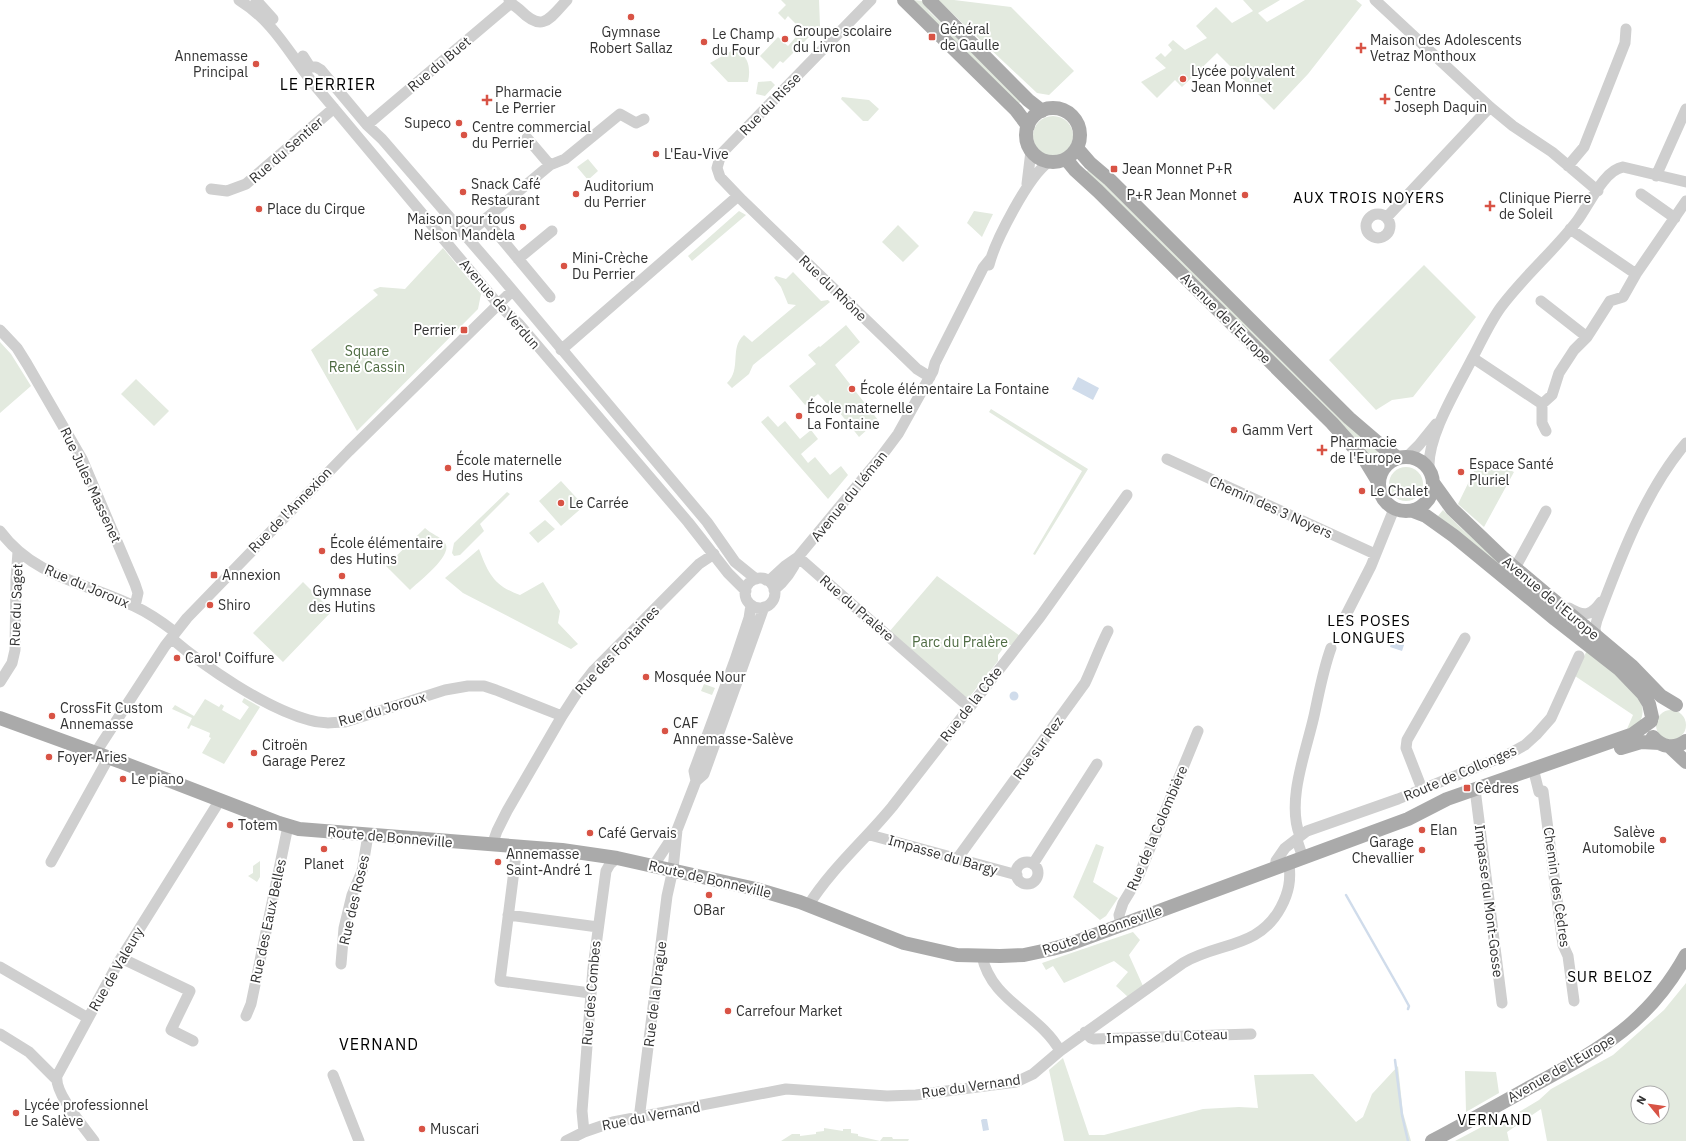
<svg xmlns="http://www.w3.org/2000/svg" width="1686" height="1141" viewBox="0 0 1686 1141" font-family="'IBM Plex Sans',sans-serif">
	<rect width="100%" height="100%" fill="#fff"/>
	<!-- green -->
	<path fill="#e3eadf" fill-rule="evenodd" d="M781 0H819L820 26 783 63 780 61 773 69 760 56 778 37 788 46 802 30 788 16 785 20 778 13 786 5Z
		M913 0 923 1 929 11 1021 101 1018 105Z
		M938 0H954L1011 7 1074 71 1049 95 1037 93Z
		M1243 0H1280L1258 13 1267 22 1305 0H1356L1362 5 1308 74 1274 110 1217 53 1182 87 1175 80 1157 98 1141 82 1166 68 1155 58 1161 53 1165 57 1172 50 1168 45 1173 40 1185 50 1207 38 1196 26 1216 7 1232 23 1253 11Z
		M731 51C749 52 751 68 748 82H728L710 63Z
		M771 81 775 85 765 96 756 94 758 82Z
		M842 97 869 100 879 109 868 121H863L841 99Z
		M1033 136a20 20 0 1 1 40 0a20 20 0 1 1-40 0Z
		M588 159 598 171 588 180 577 167Z
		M1089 169 1378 452 1372 458 1357 440 1100 186 1084 174Z
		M739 211 746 215 692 261 688 256Z
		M974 211 993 214 982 237 967 223Z
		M898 225 919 246 903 262 882 242Z
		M443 248 481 294 478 309 357 431 311 350 378 295 373 290 380 287 405 289Z
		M1424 265 1476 317 1413 397 1392 400 1376 410 1329 360Z
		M793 272 821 301 828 300 830 302 753 365 749 374 732 388 727 383C742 369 729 348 744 335L752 342 796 305 788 304 781 287 774 278 776 276 786 279Z
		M846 325 860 342 835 365 878 420 859 437 836 408 833 410 818 394 805 405 789 386 816 364 808 355 819 346 820 347Z
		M0 342 11 354 31 386 0 413Z
		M136 379 169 411 154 426 121 394Z
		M991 409 1088 469 1035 555 1033 554 1082 471 989 412Z
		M768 416 778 427 785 421 800 439 811 430 818 439 801 454 808 463 815 457 830 475 841 466 848 475 828 499 761 422Z
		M1490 460 1514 472 1484 527 1458 504 1479 461 1486 464Z
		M1389 484a17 17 0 1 1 34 0a17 17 0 1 1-34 0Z
		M561 481 584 506 561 526 539 501Z
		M507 492 510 494 480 524 484 531 460 555 454 556 452 553 454 543Z
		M1443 510 1461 528 1556 612 1438 516Z
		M545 520 555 529 538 543 529 533Z
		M425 528C431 534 440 536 445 543 454 555 418 582 410 590L386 566Z
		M479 549C488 573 494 586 520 595L543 582 560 611 558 623 578 644 571 649 463 593 445 578Z
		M937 576 1020 636 1012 646 1007 643 998 655V661L967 700 889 632Z
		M303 582 332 611 283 662 253 633Z
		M1588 648C1600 660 1625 677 1634 690 1645 703 1648 725 1627 729L1633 715 1575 676Z
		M704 684 715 688 712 695 701 691Z
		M244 698 260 707 224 764 202 753 211 738 209 737 210 733 191 725 189 729 187 728 192 718 172 709 175 705 194 716 205 699 219 707 221 704 224 706 222 710 240 720 249 707 242 702Z
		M1656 725a15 15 0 1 1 30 0a15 15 0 1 1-30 0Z
		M1096 844 1104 847 1093 882 1118 898 1106 916 1100 920 1073 897Z
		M260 861V877L257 882 248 876 253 873V866Z
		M1133 932 1140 940 1129 955 1143 986 1128 997 1116 986 1128 972 1114 961 1064 983 1053 966 1046 970 1042 963Z
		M1686 983V1141H1547L1541 1109 1507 1132 1509 1141H1455L1491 1122 1499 1124 1539 1100 1551 1089 1613 1055 1664 1010ZM1638 1093H1662V1117H1638Z
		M1063 1058 1089 1135H1104L1203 1109 1239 1107 1258 1108 1254 1075 1313 1074 1356 1122 1363 1117 1372 1094 1398 1066 1403 1113 1411 1141H1064L1049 1070Z
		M1465 1071 1496 1072 1499 1093 1466 1112Z
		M824 1128 843 1131V1129H851V1133L858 1134V1136L880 1141 883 1137H892L893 1139H909L908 1141H781L792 1134H800V1136L816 1134V1132L824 1131Z"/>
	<!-- water -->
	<path fill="#d0dceb" d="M1078 377 1099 388 1093 400 1072 389Z
		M1392 640 1404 645 1402 651 1390 647Z
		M1009.5 696a4.5 4.5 0 1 1 9 0a4.5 4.5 0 1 1-9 0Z
		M983 1119H987L989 1130 983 1131 981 1120Z"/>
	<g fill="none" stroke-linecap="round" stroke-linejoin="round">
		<!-- stream -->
		<path stroke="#d0dceb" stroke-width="2.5" d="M1346 895 1403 995 1409 1006 1408 1009
			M1395 1060 1402 1115 1408 1141"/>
		<!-- minor -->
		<path stroke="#cfcfcf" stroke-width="11" d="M239 0C276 23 290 56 317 88 377 159 437 232 498 304L519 324 688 522 728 573 746 591
			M256 0 273 19
			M509 0C512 5 517 7 521 11 543 33 550 18 567 0
			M871 0 721 154 717 168 720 177 742 200 917 369 930 377
			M1375 0 1490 107 1513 126 1552 152 1598 191
			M303 56 310 67H316L321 70 367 125 382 139 497 272 707 522 735 562 756 579
			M367 125 511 3
			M527 138 550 165
			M1568 166 1584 147 1625 43 1626 29
			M1656 176 1686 109
			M1027 184 1031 151
			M211 189 227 191 246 184 334 108
			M1641 194 1675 218
			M1366 226a12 12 0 1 1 24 0a12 12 0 1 1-24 0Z
			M1387 217 1490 107
			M485 219 550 297
			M1570 229 1636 274 1686 201
			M465 236 550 165 565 159 620 114 636 123 644 119
			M518 259 552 231
			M989 265C995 241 1029 175 1049 162
			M1541 301 1587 337
			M0 330 17 348 27 364 82 459 135 584 138 593 135 606
			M561 350 738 196
			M1473 358 1542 404
			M1546 431 1542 423V404L1552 395 1559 373 1574 350 1587 337 1610 301 1623 297 1636 274
			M1407 457 1419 445 1436 424
			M1167 459 1375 554
			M1429 469C1427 436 1458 387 1473 357 1482 340 1490 322 1501 307 1524 276 1554 251 1577 221 1589 205 1604 170 1623 167L1686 182
			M0 531C34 577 86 583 134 606 149 613 162 622 175 632
			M798 557 969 707
			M1515 568 1546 511
			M745 593a15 15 0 1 1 30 0a15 15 0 1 1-30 0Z
			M766 580 772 578 785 566 798 557
			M774 590C785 581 793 570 798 557L880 458 898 434 933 371 935 363 983 268 991 258
			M1569 608C1584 617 1591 616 1601 602
			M1345 617 1371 566 1394 509
			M1596 636 1595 628 1597 620C1619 561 1645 491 1686 443
			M171 638C205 667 265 708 309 720 321 724 332 723 345 722L445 690 468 686H484L496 690 562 716
			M0 682 12 663 15 650 16 580 18 552
			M96 752 165 646 187 618 349 451 512 291
			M1533 768 1539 792 1543 791 1563 945 1568 956 1574 1001
			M696 781 704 774 764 607
			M1422 789 1406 748 1407 740 1465 638
			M1475 789 1502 1003
			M870 835 1017 875
			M1300 836C1286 801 1306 752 1314 716 1319 693 1323 670 1331 648
			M1297 840 1303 858
			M492 845 497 831 507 811 562 716 580 688 594 670 699 564 714 554
			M517 847 500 981 590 993
			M957 859 1085 683C1093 666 1099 649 1108 631
			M51 862 109 757
			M1016 873a11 11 0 1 1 22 0a11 11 0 1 1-22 0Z
			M1033 864 1097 764
			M654 865 677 830 696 781 694 771 735 660 749 618 751 605
			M1275 868 1276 861 1285 848 1307 831 1398 799 1507 755 1525 745 1536 735 1551 718 1579 656
			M808 906C831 869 865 840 892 807L1040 617 1127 495
			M508 915 598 927
			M1121 925 1119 915 1123 903 1137 880 1198 731
			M982 956C991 1001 1040 1014 1060 1051
			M121 958 190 991 171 1030 193 1041
			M341 964 344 928 352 895 362 871 368 835
			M0 967 88 1018
			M246 1016 251 1004 288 826
			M1085 1032 1091 1038 1094 1039 1251 1034
			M0 1034 29 1052 57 1080
			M333 1075 359 1141
			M639 1119 667 896 673 869 677 830
			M584 1132 582 1111 593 968 606 871 610 864 617 858
			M94 1141C84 1127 54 1093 57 1076L118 963 220 800
			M566 1141 584 1132 613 1122 786 1089 887 1096 916 1095 1016 1082 1033 1074 1060 1051 1183 963C1218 942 1259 949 1281 907 1289 892 1291 880 1289 863"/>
		<!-- major -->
		<path stroke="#aaa" stroke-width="14" d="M904 0 1016 110 1028 126
			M929 0 1028 100 1042 111
			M1026 135a27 27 0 1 1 54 0a27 27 0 1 1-54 0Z
			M1077 148 1090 163 1110 180 1349 418 1384 448 1398 458
			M1066 159 1075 170 1098 191 1332 423 1365 460 1379 483
			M1379 484a27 27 0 1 1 54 0a27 27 0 1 1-54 0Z
			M1434 484 1452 509 1502 557 1632 666 1661 696 1676 705
			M1413 511 1426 516 1454 536 1555 619 1619 669 1643 694 1649 704 1652 717
			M0 718 121 762 279 823 299 829 562 850 617 858 756 889 800 902 904 943 957 955 1000 956 1024 955 1052 949 1070 944 1408 819 1447 799 1633 734 1651 721
			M1653 737C1662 748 1675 749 1686 741
			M1670 747 1686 762
			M1621 748 1641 742 1660 743
			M1432 1141C1466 1123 1500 1104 1534 1085 1600 1049 1648 1024 1686 955"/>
	</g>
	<!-- markers -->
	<g fill="#d85345" stroke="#fff" stroke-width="1.5">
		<circle cx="631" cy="17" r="4"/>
		<rect x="928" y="33" width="8" height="8" rx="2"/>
		<circle cx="785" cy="39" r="4"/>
		<circle cx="704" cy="42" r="4"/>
		<path d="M1359 42h4v4h4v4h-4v4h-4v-4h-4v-4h4z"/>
		<circle cx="256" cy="64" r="4"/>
		<circle cx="1183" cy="79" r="4"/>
		<path d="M1383 93h4v4h4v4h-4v4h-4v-4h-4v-4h4z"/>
		<path d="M485 94h4v4h4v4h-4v4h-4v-4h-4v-4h4z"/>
		<circle cx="459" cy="123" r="4"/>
		<circle cx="464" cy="135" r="4"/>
		<circle cx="656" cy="154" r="4"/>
		<rect x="1110" y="165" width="8" height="8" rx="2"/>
		<circle cx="463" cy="192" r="4"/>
		<circle cx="576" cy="194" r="4"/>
		<circle cx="1245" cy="195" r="4"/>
		<path d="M1488 200h4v4h4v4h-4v4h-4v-4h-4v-4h4z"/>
		<circle cx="259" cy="209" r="4"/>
		<circle cx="523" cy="227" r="4"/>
		<circle cx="564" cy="266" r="4"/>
		<rect x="460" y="326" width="8" height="8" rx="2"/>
		<circle cx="852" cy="389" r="4"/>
		<circle cx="799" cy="416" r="4"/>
		<circle cx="1234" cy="430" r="4"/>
		<path d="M1320 444h4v4h4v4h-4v4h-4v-4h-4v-4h4z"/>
		<circle cx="448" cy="468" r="4"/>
		<circle cx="1461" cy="472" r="4"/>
		<circle cx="1362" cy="491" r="4"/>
		<circle cx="561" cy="503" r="4"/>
		<circle cx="322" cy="551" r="4"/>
		<rect x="210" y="571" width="8" height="8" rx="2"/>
		<circle cx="342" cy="576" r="4"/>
		<circle cx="210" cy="605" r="4"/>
		<circle cx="177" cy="658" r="4"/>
		<circle cx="646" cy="677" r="4"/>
		<circle cx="52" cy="716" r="4"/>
		<circle cx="665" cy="731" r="4"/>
		<circle cx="254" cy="753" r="4"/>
		<circle cx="49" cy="757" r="4"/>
		<circle cx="123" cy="779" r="4"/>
		<rect x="1463" y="784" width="8" height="8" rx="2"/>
		<circle cx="230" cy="825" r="4"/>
		<circle cx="1422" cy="830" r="4"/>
		<circle cx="590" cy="833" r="4"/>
		<circle cx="1663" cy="840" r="4"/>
		<circle cx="324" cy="849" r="4"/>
		<circle cx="1422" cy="850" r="4"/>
		<circle cx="498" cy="862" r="4"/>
		<circle cx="709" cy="895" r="4"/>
		<circle cx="728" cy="1011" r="4"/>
		<circle cx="16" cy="1113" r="4"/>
		<circle cx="422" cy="1129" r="4"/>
	</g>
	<g text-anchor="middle" stroke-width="4" stroke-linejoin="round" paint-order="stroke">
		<!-- poi labels -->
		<g font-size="14" fill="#323232" stroke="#fff" text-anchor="start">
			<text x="940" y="34">Général<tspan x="940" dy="16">de Gaulle</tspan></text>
			<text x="793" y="36">Groupe scolaire<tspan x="793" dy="16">du Livron</tspan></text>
			<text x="631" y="37" text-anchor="middle">Gymnase<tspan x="631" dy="16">Robert Sallaz</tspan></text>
			<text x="712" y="39">Le Champ<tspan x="712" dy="16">du Four</tspan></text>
			<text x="1370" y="45">Maison des Adolescents<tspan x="1370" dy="16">Vetraz Monthoux</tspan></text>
			<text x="248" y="61" text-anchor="end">Annemasse<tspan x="248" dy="16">Principal</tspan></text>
			<text x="1191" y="76">Lycée polyvalent<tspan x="1191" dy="16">Jean Monnet</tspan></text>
			<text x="1394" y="96">Centre<tspan x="1394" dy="16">Joseph Daquin</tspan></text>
			<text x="495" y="97">Pharmacie<tspan x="495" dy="16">Le Perrier</tspan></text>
			<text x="451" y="128" text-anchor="end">Supeco</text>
			<text x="472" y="132">Centre commercial<tspan x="472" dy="16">du Perrier</tspan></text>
			<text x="664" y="159">L'Eau-Vive</text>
			<text x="1122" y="174">Jean Monnet P+R</text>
			<text x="471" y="189">Snack Café<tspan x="471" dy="16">Restaurant</tspan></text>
			<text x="584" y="191">Auditorium<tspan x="584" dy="16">du Perrier</tspan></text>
			<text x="1237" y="200" text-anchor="end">P+R Jean Monnet</text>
			<text x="1499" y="203">Clinique Pierre<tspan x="1499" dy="16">de Soleil</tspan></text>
			<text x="267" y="214">Place du Cirque</text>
			<text x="515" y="224" text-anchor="end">Maison pour tous<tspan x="515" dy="16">Nelson Mandela</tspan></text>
			<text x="572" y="263">Mini-Crèche<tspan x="572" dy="16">Du Perrier</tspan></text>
			<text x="456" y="335" text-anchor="end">Perrier</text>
			<text x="860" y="394">École élémentaire La Fontaine</text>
			<text x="807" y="413">École maternelle<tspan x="807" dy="16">La Fontaine</tspan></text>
			<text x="1242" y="435">Gamm Vert</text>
			<text x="1330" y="447">Pharmacie<tspan x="1330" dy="16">de l'Europe</tspan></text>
			<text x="456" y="465">École maternelle<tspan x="456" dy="16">des Hutins</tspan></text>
			<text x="1469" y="469">Espace Santé<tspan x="1469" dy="16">Pluriel</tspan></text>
			<text x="1370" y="496">Le Chalet</text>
			<text x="569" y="508">Le Carrée</text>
			<text x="330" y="548">École élémentaire<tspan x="330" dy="16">des Hutins</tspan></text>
			<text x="222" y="580">Annexion</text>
			<text x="342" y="596" text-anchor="middle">Gymnase<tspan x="342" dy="16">des Hutins</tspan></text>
			<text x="218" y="610">Shiro</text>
			<text x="185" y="663">Carol' Coiffure</text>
			<text x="654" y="682">Mosquée Nour</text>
			<text x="60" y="713">CrossFit Custom<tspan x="60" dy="16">Annemasse</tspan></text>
			<text x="673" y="728">CAF<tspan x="673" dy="16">Annemasse-Salève</tspan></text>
			<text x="262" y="750">Citroën<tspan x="262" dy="16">Garage Perez</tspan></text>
			<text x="57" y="762">Foyer Aries</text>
			<text x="131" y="784">Le piano</text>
			<text x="1475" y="793">Cèdres</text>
			<text x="238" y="830">Totem</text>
			<text x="1430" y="835">Elan</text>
			<text x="1655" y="837" text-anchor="end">Salève<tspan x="1655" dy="16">Automobile</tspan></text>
			<text x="598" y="838">Café Gervais</text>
			<text x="1414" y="847" text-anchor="end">Garage<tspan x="1414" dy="16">Chevallier</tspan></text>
			<text x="506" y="859">Annemasse<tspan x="506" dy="16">Saint-André 1</tspan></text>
			<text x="324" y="869" text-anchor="middle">Planet</text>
			<text x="709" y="915" text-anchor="middle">OBar</text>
			<text x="736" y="1016">Carrefour Market</text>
			<text x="24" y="1110">Lycée professionnel<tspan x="24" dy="16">Le Salève</tspan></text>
			<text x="430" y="1134">Muscari</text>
		</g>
		<!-- street labels -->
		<g font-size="14" fill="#323232" stroke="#fff">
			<text transform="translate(439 64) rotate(-40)" y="5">Rue du Buet</text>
			<text transform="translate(770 104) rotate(-46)" y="5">Rue du Risse</text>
			<text transform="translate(286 150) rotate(-41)" y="5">Rue du Sentier</text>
			<text transform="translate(833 288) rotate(44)" y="5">Rue du Rhône</text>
			<text transform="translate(500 304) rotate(49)" y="5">Avenue de Verdun</text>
			<text transform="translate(1226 318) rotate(45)" y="5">Avenue de l'Europe</text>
			<text transform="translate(91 485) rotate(65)" y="5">Rue Jules Massenet</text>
			<text transform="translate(849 496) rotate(-51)" y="5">Avenue du Léman</text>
			<text transform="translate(1271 507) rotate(24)" y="5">Chemin des 3 Noyers</text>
			<text transform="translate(290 510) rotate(-46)" y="5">Rue de l'Annexion</text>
			<text transform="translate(87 586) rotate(23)" y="5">Rue du Joroux</text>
			<text transform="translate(1551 598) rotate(40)" y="5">Avenue de l'Europe</text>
			<text transform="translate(16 605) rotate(-88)" y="5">Rue du Saget</text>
			<text transform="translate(857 608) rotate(41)" y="5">Rue du Pralère</text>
			<text transform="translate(617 650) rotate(-47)" y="5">Rue des Fontaines</text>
			<text transform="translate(971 704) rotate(-52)" y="5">Rue de la Côte</text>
			<text transform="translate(382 709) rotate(-16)" y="5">Rue du Joroux</text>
			<text transform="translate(1038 748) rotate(-54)" y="5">Rue sur Rez</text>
			<text transform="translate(1460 773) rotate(-23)" y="5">Route de Collonges</text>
			<text transform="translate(1157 828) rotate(-67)" y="5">Rue de la Colombière</text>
			<text transform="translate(390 837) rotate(5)" y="5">Route de Bonneville</text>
			<text transform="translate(943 855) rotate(16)" y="5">Impasse du Bargy</text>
			<text transform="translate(710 879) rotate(13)" y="5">Route de Bonneville</text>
			<text transform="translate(1557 887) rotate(82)" y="5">Chemin des Cèdres</text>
			<text transform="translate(354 900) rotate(-77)" y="5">Rue des Roses</text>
			<text transform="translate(1489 901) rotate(83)" y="5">Impasse du Mont-Gosse</text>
			<text transform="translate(268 921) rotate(-78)" y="5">Rue des Eaux Belles</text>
			<text transform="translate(1102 930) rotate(-19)" y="5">Route de Bonneville</text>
			<text transform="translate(116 969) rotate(-60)" y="5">Rue de Valeury</text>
			<text transform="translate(591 993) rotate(-85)" y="5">Rue des Combes</text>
			<text transform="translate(655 994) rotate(-83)" y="5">Rue de la Drague</text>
			<text transform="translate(1167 1036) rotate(-2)" y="5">Impasse du Coteau</text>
			<text transform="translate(1561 1068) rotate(-30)" y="5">Avenue de l'Europe</text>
			<text transform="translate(971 1086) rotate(-8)" y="5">Rue du Vernand</text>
			<text transform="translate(651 1116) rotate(-11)" y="5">Rue du Vernand</text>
		</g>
		<!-- park labels -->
		<g font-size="14" fill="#4e6b42" stroke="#fff">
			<text x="367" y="356">Square<tspan x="367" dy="16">René Cassin</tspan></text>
			<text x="960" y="647">Parc du Pralère</text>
		</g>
		<!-- neighbourhood labels -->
		<g font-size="15" letter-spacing="1" fill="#000" stroke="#fff">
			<text x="1369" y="203">AUX TROIS NOYERS</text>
			<text x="1369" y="626">LES POSES<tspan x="1369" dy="17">LONGUES</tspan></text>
			<text x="1610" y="982">SUR BELOZ</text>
			<text x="1495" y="1125">VERNAND</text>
		</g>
		<!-- quarter labels -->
		<g font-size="16" letter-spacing="1" fill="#000" stroke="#fff">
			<text x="328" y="90">LE PERRIER</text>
			<text x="379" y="1050">VERNAND</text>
		</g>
	</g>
	<!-- north arrow -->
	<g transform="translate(1650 1105) rotate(299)"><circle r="19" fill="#ffffff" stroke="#adadad"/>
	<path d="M0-3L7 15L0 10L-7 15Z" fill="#d85345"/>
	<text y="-6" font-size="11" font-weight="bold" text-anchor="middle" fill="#323232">N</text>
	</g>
</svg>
